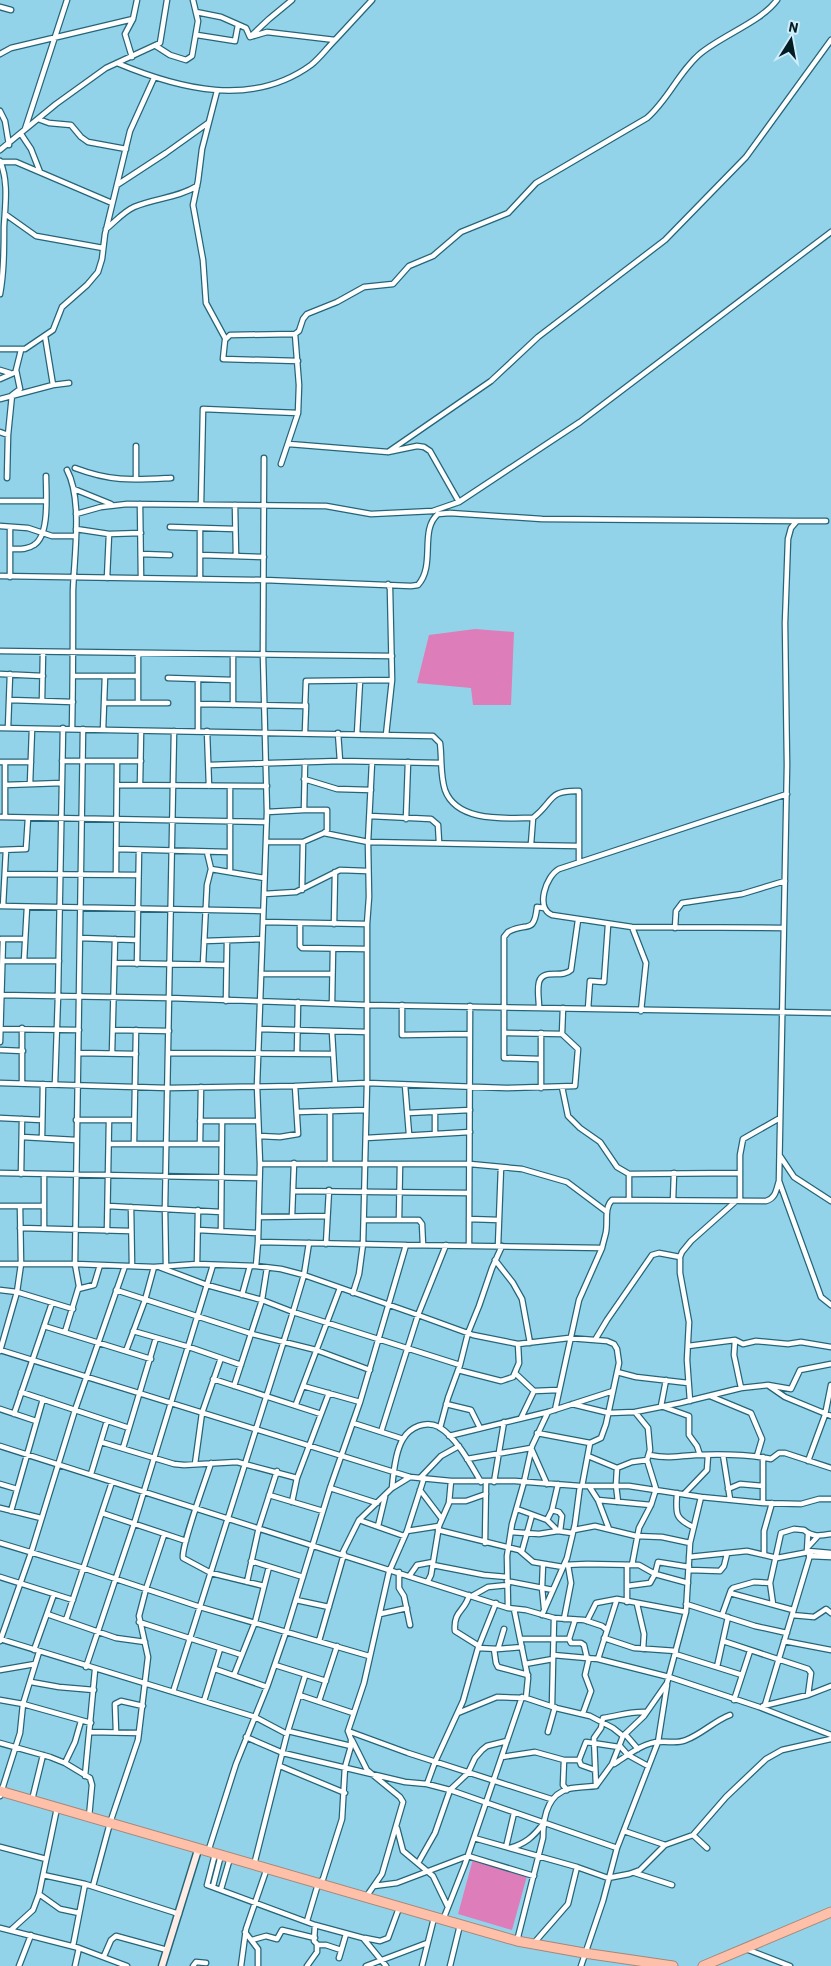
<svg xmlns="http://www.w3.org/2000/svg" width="831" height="1966" viewBox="0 0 831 1966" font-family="Barlow,sans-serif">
	<rect width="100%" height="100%" fill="#93d3e9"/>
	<!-- green -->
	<path fill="#dd7dba" d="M475 629 514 632 511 705H473L471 688 417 683 429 635Z
		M473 1859 527 1876 512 1930 458 1914Z"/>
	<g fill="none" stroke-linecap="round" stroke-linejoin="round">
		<defs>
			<path id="street" d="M0 7 11 10
				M196 12 221 17 246 28 250 37 267 32 335 40 372 0
				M197 35 235 41 238 25
				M251 36 269 19 292 0
				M156 46 170 55 186 60 192 56 198 21 193 0
				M0 54 11 48 133 19
				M132 57 125 34 133 19 137 0
				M117 63C179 89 252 108 311 65 320 58 327 48 335 40
				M217 91 202 149 198 181 193 205 203 260 206 303 225 338
				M0 111 5 121 9 145
				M38 119 49 123 71 125 81 137 88 142 126 149
				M25 129 67 0
				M21 134 31 149 40 172
				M0 150 56 104 106 68 160 43 167 0
				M0 161C9 182 5 206 4 227 4 250 4 272 0 294
				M0 162H16L112 203
				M117 185 166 153 208 123
				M5 214 36 236 103 248
				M106 229C115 222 123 212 134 207 155 198 178 198 197 186
				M45 336 53 385
				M0 349H25L53 330 62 307 87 285 98 272 102 259 105 234 130 131 154 78
				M298 361 223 359 225 340 230 335 295 334 299 331 303 319 307 314 337 302 364 287 393 284 409 266 433 256 461 232 508 213 536 183 647 118C669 99 679 71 701 53 723 35 762 21 777 0
				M0 370 10 373
				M0 379 16 372
				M0 399 53 385 69 383
				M0 432 8 435
				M289 444 388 452 417 446 424 447 430 451 459 502
				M136 446V479
				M388 452 491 381 538 337 665 240 746 157 831 40
				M281 464 298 413 299 385 295 334
				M75 468C112 482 133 480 171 478
				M67 470C83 500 74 557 73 591 73 637 73 683 72 729
				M7 478 8 435 12 395 20 389 16 370 21 350
				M74 489 111 504
				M0 501H46
				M140 504 141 578
				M201 504 203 409 298 413
				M235 505 236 556
				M76 514 101 507 127 504 326 506 371 514 433 511 459 502 580 422 831 232
				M0 526 28 528 52 536H75
				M170 527 235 529
				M76 529 109 534 141 533
				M10 549C18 549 27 550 34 545 50 535 46 494 46 476
				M141 554 170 555
				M200 555 264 557
				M0 576 264 580 411 586 418 585C436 565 419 530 438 514L450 513 542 519 797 521
				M10 577V527
				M107 578 109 534
				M200 579V528
				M0 651 392 656
				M138 653V703
				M0 674 43 676
				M73 676H137
				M168 678 233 680
				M198 680V731
				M9 700 73 702
				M42 701 43 652
				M104 703H168
				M198 704 305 706 306 681 392 680
				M233 705V655
				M0 728 433 736 440 743C442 758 440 775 445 790 457 823 506 818 533 818 554 802 547 790 579 791V862
				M8 728 10 674
				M103 730 105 676
				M207 731 209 786
				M305 732 306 705
				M338 733 340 761
				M357 734 360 681
				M386 735 392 680 390 589 388 584
				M62 761H141
				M0 762H31
				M305 762 304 810H327V830L324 833
				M209 765 340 761 441 763
				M304 779 337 789 371 790
				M30 784 32 729
				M5 785 62 783
				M117 785 267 786
				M140 785 141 731
				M267 812 304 810
				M370 816 431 819 438 825 439 842
				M0 817 266 822
				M5 817V762
				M406 819 408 762
				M266 842H303L324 833 368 842 579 846
				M531 844 533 818
				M116 849 229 852
				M0 850 26 849 28 818
				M211 869 264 878
				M230 872V786
				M5 874 138 875
				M116 874 117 761
				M302 890 303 842
				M264 894 296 892 340 870 367 871
				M0 906 263 911
				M3 906 6 850
				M263 922 367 924
				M300 923V946L302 948 366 949
				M334 924 335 872
				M632 927 646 963 641 1011
				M675 928 676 911 682 903 742 894 785 881
				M783 928 632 927 552 915C535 908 546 876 559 869L787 794
				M80 938 137 940
				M1 939H25
				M204 941 262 939
				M3 961H59
				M24 961 27 907
				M115 963 226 965
				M137 964 139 850
				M203 964 207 885 211 869 207 852
				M261 974H332
				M0 995 169 998 367 1005 831 1013
				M226 1001 227 941
				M332 1003 333 949
				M402 1005V1035L470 1034
				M539 1007C539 1000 537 990 539 982 543 968 562 979 571 970L578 920
				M588 1009 590 981 604 982 608 925
				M22 1028V1083
				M0 1029 79 1030
				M259 1029 367 1032
				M113 1030 169 1031
				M332 1032 335 1084
				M562 1034 563 1008
				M0 1042 3 939
				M0 1050 23 1051
				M78 1053 136 1054
				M112 1053 115 939
				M168 1053 332 1054
				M297 1053 298 1002
				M540 1059 504 1058V937L508 932C526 921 534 936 537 907L544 908
				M0 1083 168 1088 295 1086 367 1083 506 1088 575 1086 578 1049 562 1034 504 1033
				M55 1084 58 996 63 728
				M405 1085 409 1134
				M562 1087 568 1116 580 1128 600 1142 617 1167 629 1174 740 1173
				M541 1088V1033
				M297 1112 366 1110
				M435 1112V1133
				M408 1113 470 1110
				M0 1118 42 1120
				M76 1120H134
				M200 1121H258
				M259 1136 280 1137 298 1134 295 1086
				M22 1137 76 1140
				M42 1138 43 1084
				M366 1138 470 1132
				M134 1142 136 1030
				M200 1143 201 1087
				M110 1144H221
				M780 1156 794 1177 831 1201
				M330 1163V1111
				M260 1164H470L522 1169 567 1182 607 1212
				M0 1173 259 1178
				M21 1174 22 1119
				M629 1174V1199
				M779 1181 821 1297 831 1305
				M293 1191 469 1193
				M673 1200 674 1173
				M740 1201V1155L743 1139 780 1118
				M0 1206H44
				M108 1206 221 1212
				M131 1207 132 1266
				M292 1216 294 1163
				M259 1217 327 1216
				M399 1219 400 1164
				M469 1219 499 1220
				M364 1220H419L422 1224 423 1245
				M20 1228 130 1231
				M44 1228V1175
				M198 1230 258 1233
				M107 1231 109 1120
				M221 1231 222 1122
				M258 1242 406 1245
				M326 1244 329 1190
				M469 1246 470 1006
				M498 1246 501 1167
				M495 1260 513 1283 522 1299 530 1343
				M0 1264H75L154 1267 197 1264 256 1266 281 1269 304 1275 418 1315 473 1335 518 1344 569 1338 607 1341 614 1344 617 1349 619 1363 606 1424 601 1438 590 1443 537 1433
				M197 1264 198 1210
				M166 1266 165 1208 174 731
				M256 1266 258 1242 260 1164 257 1086 267 812 263 655 264 458
				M159 1267 207 1285 262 1300 293 1312 460 1365
				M78 1289 94 1285 100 1265
				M0 1290 17 1292 73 1309
				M116 1290 252 1334 316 1350 370 1370
				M353 1293 359 1274 363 1244 367 1083V924L369 897 368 842 372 762
				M242 1295 250 1266
				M44 1326 151 1359
				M133 1331 189 1347 241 1365
				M65 1332 79 1286 75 1264 83 729
				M595 1340 607 1320 652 1255 659 1253 680 1257
				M735 1340 734 1355 741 1388
				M688 1346 735 1340 743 1344 756 1341 788 1344 801 1342 831 1347
				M0 1350 410 1477 451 1481H515L580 1486H629L701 1497 763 1503 801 1504 819 1499H831
				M0 1351 17 1292 21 1264 20 1206
				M126 1351 145 1300 154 1267
				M458 1370 501 1381 513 1377 519 1363 518 1344
				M617 1372 636 1377 688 1383
				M516 1374 534 1391 558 1390
				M213 1379 321 1414
				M666 1380 661 1406 689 1416V1435L697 1446 700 1455
				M234 1386 262 1300 267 1268
				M303 1386 360 1402
				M769 1386 785 1397 831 1416
				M21 1392 129 1428
				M710 1396 751 1413 762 1439 757 1456
				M690 1401 687 1360 689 1322 680 1273V1257L682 1252 691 1241 736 1201
				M296 1404 340 1288
				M446 1404 471 1410 480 1428
				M572 1404 609 1413 635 1412 648 1428 650 1450 647 1460 656 1489 651 1505 639 1528 632 1565
				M0 1409 36 1421
				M555 1410 579 1300 602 1248
				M635 1412 680 1403 741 1388 768 1385 791 1389 800 1370 831 1364
				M14 1414 52 1303
				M521 1418 534 1391
				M353 1423 403 1439
				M440 1428 448 1398 460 1365 468 1333 479 1306 492 1268 502 1246
				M381 1432 418 1315 446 1245
				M449 1436 548 1412 613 1391
				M101 1442 174 1464 184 1465 237 1462 297 1478
				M0 1446 508 1608 526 1610 554 1618 584 1620 602 1626 607 1630
				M123 1448 156 1338
				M649 1455C670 1459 677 1456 696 1455 721 1454 747 1454 771 1459L779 1453H785L831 1468
				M723 1455 730 1499
				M588 1456 617 1468 632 1462 647 1460
				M467 1459 531 1448 547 1484
				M808 1461 825 1415 831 1385
				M211 1463C206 1479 181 1546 183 1558L211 1573 264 1586
				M195 1464 202 1413 221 1358
				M617 1468 616 1485 618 1502
				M91 1474 107 1421
				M420 1478 441 1456 459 1446
				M494 1482 504 1422
				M0 1484 17 1489
				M582 1486 590 1443
				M589 1486 598 1500 609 1529
				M330 1488 377 1503
				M392 1488C393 1476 396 1450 403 1439 410 1427 426 1420 439 1427 457 1438 471 1465 481 1482
				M728 1489 740 1484 763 1486
				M420 1490 442 1519
				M677 1493C676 1513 674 1518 693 1527
				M684 1494 707 1470 708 1455
				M269 1495 323 1511
				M598 1500 651 1505
				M449 1501H466L486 1494
				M292 1502 297 1478 329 1393
				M763 1503V1457
				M0 1508 41 1518
				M517 1509 547 1520 558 1531
				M552 1510 559 1512 562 1516 560 1531
				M11 1511 43 1399
				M102 1513 186 1541
				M359 1520 404 1536
				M547 1520 552 1510 558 1484
				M378 1526 385 1497
				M438 1530 519 1550 533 1562 563 1567
				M574 1530 595 1526 636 1536 662 1537 690 1543
				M407 1531 439 1526
				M511 1532 539 1534 558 1531 572 1533
				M0 1543 83 1568 200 1607 369 1656
				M485 1543 486 1482
				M808 1547 818 1536
				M522 1551 532 1515
				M808 1551 831 1553
				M342 1554 359 1520 392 1488 410 1477
				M764 1555V1531L772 1503
				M809 1556 831 1557
				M689 1557 747 1551 777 1558 809 1552
				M251 1561 303 1577
				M543 1564 542 1588 544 1608
				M433 1565 484 1575 507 1577
				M564 1565 587 1564 639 1565 655 1574 688 1583
				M627 1565V1602
				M689 1570 720 1571 724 1566 727 1554
				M399 1572V1588L404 1596 410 1625
				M410 1575 417 1565 433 1562
				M0 1577 73 1600
				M428 1581 431 1575 439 1526 449 1503 451 1481
				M507 1581 553 1590
				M247 1582 259 1527 277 1471
				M627 1586 650 1583 655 1574 658 1562 689 1567
				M730 1593 793 1610
				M469 1595C466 1611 453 1610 455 1631L479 1646
				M472 1596 488 1587 508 1585
				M296 1600 329 1607
				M637 1604 644 1634 643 1649
				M686 1604 755 1626 787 1633
				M773 1604 770 1583 781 1533 794 1529 804 1530C812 1537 820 1536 831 1534
				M508 1608 507 1556 512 1524 524 1482 532 1446 548 1412
				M514 1609 528 1678 526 1698
				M47 1614 116 1638 145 1642
				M380 1614 407 1608
				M542 1615 567 1558 575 1524 580 1486
				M722 1615 731 1590 733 1588 754 1582 770 1583
				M792 1615 814 1617 826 1609 831 1613
				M564 1619 571 1583 568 1565
				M66 1620 112 1482
				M587 1621 596 1603 617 1599 686 1612
				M139 1622 242 1655
				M604 1638 634 1648 676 1651
				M0 1639 255 1717 287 1734
				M520 1639H569L571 1643H581L584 1645 587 1658
				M569 1639 575 1620
				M0 1641 31 1553 75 1410 125 1266
				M319 1641 344 1554
				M723 1641 808 1669 811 1673 808 1695
				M784 1641 831 1650
				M478 1648 498 1649 522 1647
				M494 1649 496 1663 498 1667 528 1675
				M498 1649 504 1629
				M34 1650 54 1594
				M675 1654 742 1675
				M553 1655 598 1659 669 1677 759 1707 831 1735
				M598 1659 617 1599
				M525 1664 553 1659
				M275 1665 326 1681
				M86 1667 134 1524 213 1265
				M717 1667 728 1617
				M215 1669 267 1687
				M0 1670 35 1664
				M234 1675 255 1622 269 1567
				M31 1682 59 1687 94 1690
				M173 1692 293 1312 304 1275 309 1243
				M299 1695 353 1713
				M0 1700 23 1704 91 1723
				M734 1700 750 1651
				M204 1701 220 1649
				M319 1701 337 1646
				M765 1705 811 1552 807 1551 808 1534
				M552 1706 554 1618
				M763 1706 808 1695 831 1686
				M458 1713 497 1697 526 1698 556 1708 590 1716 613 1728 623 1736
				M583 1713 591 1691 585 1675 589 1658
				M288 1731 351 1746
				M348 1731 408 1753 551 1799
				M90 1732 139 1733
				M116 1732 115 1704 121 1701 143 1706
				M548 1732 555 1707
				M625 1734 638 1749
				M246 1737 283 1753 405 1782 427 1784 450 1790 617 1848
				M352 1740 367 1770 400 1797 403 1802 382 1874 366 1897
				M0 1743 50 1757 65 1763 90 1778 92 1785 89 1817
				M620 1746 628 1755 648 1766
				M502 1757 535 1752 564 1760H579
				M564 1760 563 1785 567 1790
				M579 1760 586 1742 619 1747
				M579 1760 581 1765 595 1770
				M65 1763 75 1742 81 1721
				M614 1764C627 1756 644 1742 659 1742 669 1741 677 1744 686 1740 702 1734 714 1721 730 1715
				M280 1766 345 1793
				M85 1776 95 1670
				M427 1784 435 1762 463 1701 478 1648 496 1603
				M596 1786 594 1738 601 1728 603 1718C619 1716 629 1711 646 1712
				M0 1796 20 1733 23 1704 39 1652
				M32 1800 43 1755
				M397 1828 403 1851 433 1876 448 1907
				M624 1831 665 1845
				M693 1835 707 1848
				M474 1838 577 1867 608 1878 629 1874 640 1870 665 1845 693 1835 726 1797 766 1759 782 1750 831 1739
				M0 1847 46 1859
				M506 1847 514 1813
				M510 1848C525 1844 533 1837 543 1824
				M208 1852 236 1764 267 1687 286 1632 330 1488 360 1402 406 1245 602 1248C603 1243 605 1237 606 1232 608 1221 604 1208 612 1200L766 1201C776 1198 776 1190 779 1181L787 765 785 623 788 539 791 528 797 521H826
				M215 1854 207 1885 315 1925 363 1938 386 1966
				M418 1863 435 1833 450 1790 468 1773 475 1758 482 1750 487 1746 507 1741
				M254 1865 287 1734 305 1676
				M635 1873 672 1885
				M43 1875 85 1884 179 1914
				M93 1886 110 1823 138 1740 148 1657 139 1616 146 1589 164 1535
				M213 1886 221 1855
				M374 1886 397 1883 468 1856 534 1876
				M221 1889 230 1858
				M39 1894 60 1909 79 1913
				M443 1920 465 1864 522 1697
				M307 1921 318 1884 323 1879 342 1819 345 1767 351 1746V1739L348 1731 364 1683 389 1572 407 1531 424 1478
				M0 1928 79 1948 127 1966
				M11 1930 33 1910 39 1894 57 1808
				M245 1932 258 1949V1966
				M365 1938 380 1941 388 1938 399 1908
				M252 1940 266 1936 277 1939 282 1930 315 1938
				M517 1941 543 1838C543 1819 547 1795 568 1789 577 1787 587 1787 596 1786L612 1764 623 1736 644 1716 667 1683 686 1612 690 1543 701 1497
				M534 1943 568 1904 577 1867
				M318 1945H326L341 1950
				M73 1946 85 1884
				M746 1949 790 1966
				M104 1956 111 1940 116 1936 167 1950
				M339 1958 346 1934
				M19 1966 31 1935
				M75 1966 79 1948
				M193 1966 196 1962 206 1963
				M241 1966 246 1929 267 1868
				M307 1966 317 1952V1944L314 1941 315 1925
				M366 1966 427 1943
				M422 1966 434 1918
				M450 1966 460 1925
				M581 1966 603 1901 617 1848 658 1742 667 1685"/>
			<path id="secondary" d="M162 1966 198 1850"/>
			<path id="highway" d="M0 1791 517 1941 584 1953 673 1966
				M703 1966 831 1912"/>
		</defs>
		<!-- street casing -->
		<use href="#street" stroke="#256579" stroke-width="7"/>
		<!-- secondary casing -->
		<use href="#secondary" stroke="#256579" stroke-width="9"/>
		<!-- highway casing -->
		<use href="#highway" stroke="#a6877a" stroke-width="11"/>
		<!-- street -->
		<use href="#street" stroke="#fff" stroke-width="4.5"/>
		<!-- secondary -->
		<use href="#secondary" stroke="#ffece5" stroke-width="6"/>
		<!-- highway -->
		<use href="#highway" stroke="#fec0a8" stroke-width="9"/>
	</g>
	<!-- north arrow -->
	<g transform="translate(791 40) rotate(11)" stroke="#cfeefa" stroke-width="4" paint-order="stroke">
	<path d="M0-4L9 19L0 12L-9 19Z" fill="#031d25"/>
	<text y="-8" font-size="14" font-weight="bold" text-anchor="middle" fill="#031d25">N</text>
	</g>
</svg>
